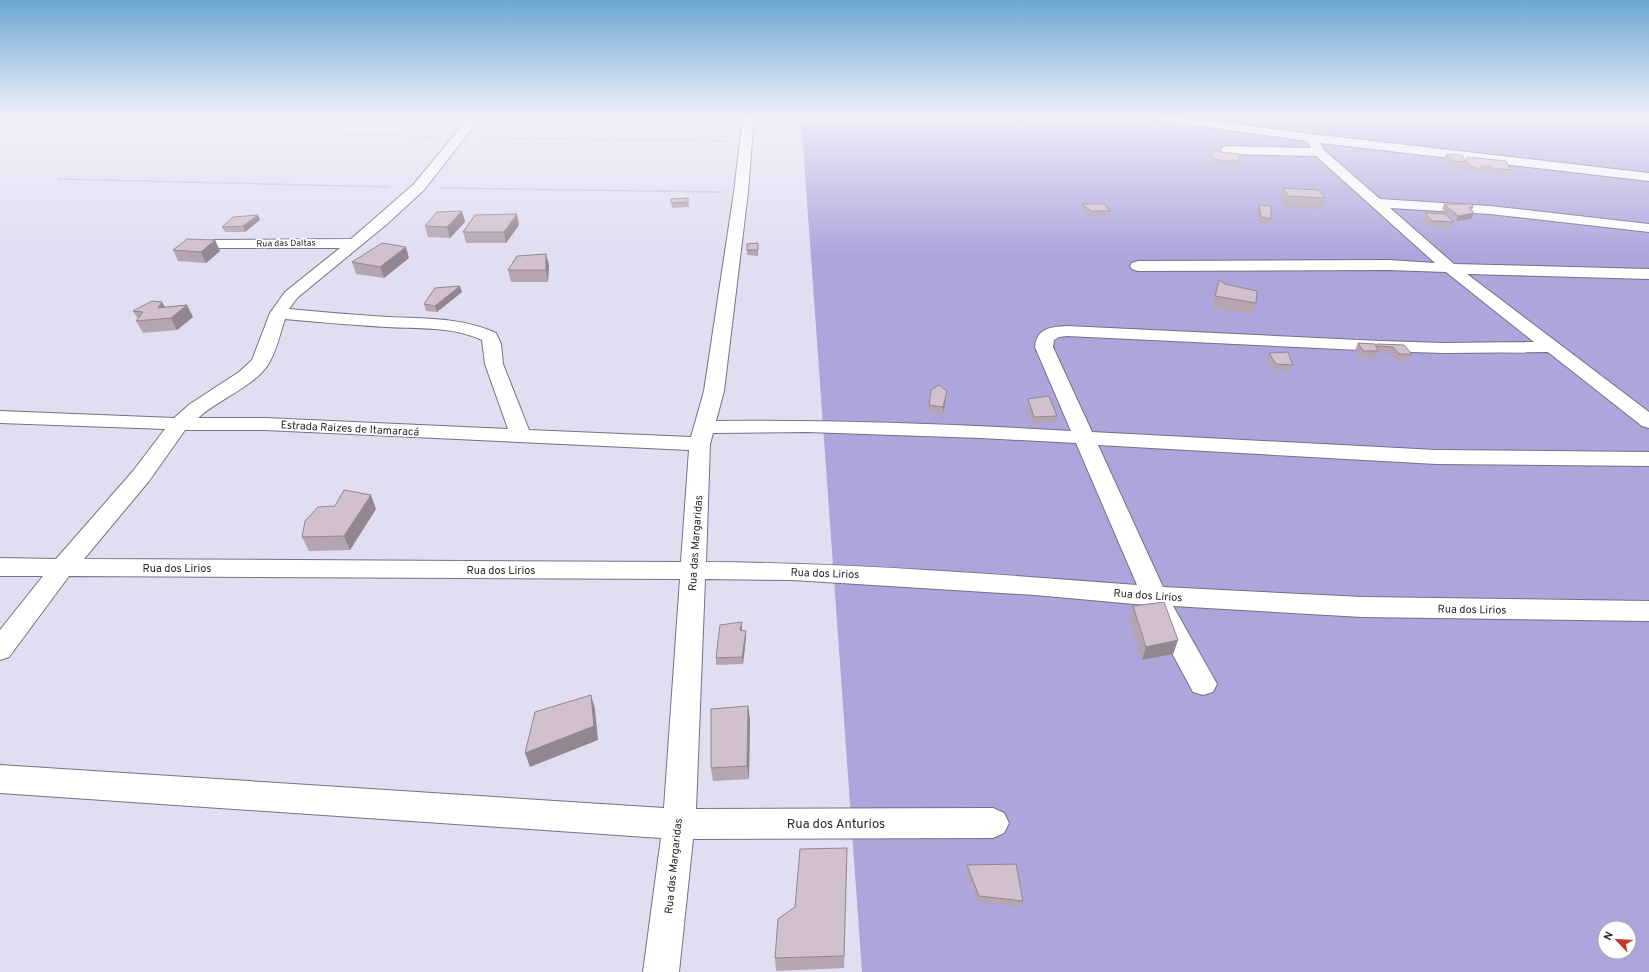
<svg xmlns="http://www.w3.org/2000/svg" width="1649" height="972" viewBox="0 0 1649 972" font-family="Overpass,sans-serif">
	<rect width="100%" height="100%" fill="#e0def1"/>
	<!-- forest -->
	<path fill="#ada6dd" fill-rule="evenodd" d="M801 117H1649V972H862ZM1605 928H1629V952H1605Z"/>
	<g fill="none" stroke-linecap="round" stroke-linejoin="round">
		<defs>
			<path id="minor" d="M469 117H481L424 190 387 224 297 298 289 309C322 312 355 315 388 317 425 319 461 317 496 333L501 344 503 364 529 430 691 437 704 391 734 192 743 117H754L748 192 724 391 716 421C835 420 953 424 1071 431L1035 347C1037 328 1050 327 1067 326L1381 341 1444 343 1534 342 1446 272 1389 270 1138 271 1132 269 1130 266 1132 263 1138 261 1389 260 1435 263 1316 156 1227 154 1223 153 1221 150 1223 147 1227 146 1311 148 1307 141 1157 120 1153 119 1152 117H1180L1312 134 1649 173V181L1320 143 1324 150 1380 199 1490 206 1649 224V232L1490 214 1390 208 1454 264 1649 269V279L1467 274 1649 412V428L1642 426 1548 352 1444 353 1381 351 1067 336 1059 337 1054 340 1053 347 1092 432 1436 450 1649 452V466L1436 464 1098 445 1163 587 1362 597 1649 601V621L1362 617 1173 606 1217 684 1213 692 1203 695 1193 692 1146 605 1035 595 792 580 705 579 696 809 993 808 1004 813 1009 823 1004 833 993 838 693 839 679 972H643L661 838 0 793V765L664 808 680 579 69 576 9 657 0 660V630L43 576H0V558L56 559 133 471 165 429 0 423V411L174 418 190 404 239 372 252 360 270 313 285 292 340 248H216L211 247 209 244 211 241 216 240 351 239 414 184ZM285 319C318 322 352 325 386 327 418 329 451 326 482 340L485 364 508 429 265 418H198C217 400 257 385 269 363 277 350 280 333 285 319ZM185 430H265L689 450 681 562 84 559 149 481ZM807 432 981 438 1076 443 1137 585C993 574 850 563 706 562L710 444 713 433Z"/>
		</defs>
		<!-- minor casing -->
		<use href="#minor" stroke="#747283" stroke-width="2"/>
		<!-- path -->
		<path stroke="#9796a4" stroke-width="1.5" stroke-dasharray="1 1.5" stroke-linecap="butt" d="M189 128 437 137
			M482 138 729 141
			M59 179 390 187
			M441 188 722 192"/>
		<!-- minor -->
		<use href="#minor" fill="#fff" fill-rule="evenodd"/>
	</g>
	<!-- wall -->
	<path fill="#b4a5b1" d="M1000 117 1021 120 1020 125 1009 126 999 121Z
		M1212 151 1240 160 1238 165 1223 166 1211 163V156Z
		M1446 154 1465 161 1467 157 1511 170 1509 175 1490 174 1489 171 1488 172 1479 171 1478 174 1469 171 1464 167 1451 166 1443 159Z
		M1283 188 1325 198 1321 209 1285 207 1280 198Z
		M688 198 689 207 672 208 671 199Z
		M1082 204 1110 211 1109 216H1090L1081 209Z
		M1444 204 1473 207 1472 211 1474 213 1471 219 1456 221 1442 209Z
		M1259 205 1271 219 1270 225 1259 222 1257 211Z
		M462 211 465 222 450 238 428 237 425 226Z
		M1425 213 1454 222 1451 228 1430 227 1423 219Z
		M260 220 245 232H225L222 227Z
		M519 225 506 243H466L463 232Z
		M215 240 220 251 206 263 178 261 173 250Z
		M758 243V256L747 255V244Z
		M409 258 384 278 356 274 352 262Z
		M549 265 548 282H511L508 270Z
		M1219 280 1256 303 1252 315 1212 307Z
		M462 292 437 312 426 311 424 304Z
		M162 302 165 307 187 305 193 317 177 330 143 333 136 321 138 319 133 311Z
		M1358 343 1376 346 1377 344 1404 345 1412 354 1409 360H1396L1390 353 1378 352 1375 358 1360 357 1355 350Z
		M1269 353 1293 365 1291 371 1274 370 1267 359Z
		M931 390 947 391 943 414 928 412Z
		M1028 399 1057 416 1055 422 1033 423 1027 406Z
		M376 509 350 550 309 551 302 537Z
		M1133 606 1178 640 1173 654 1142 660 1129 620Z
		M742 622V631L746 638 743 664 716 665V658Z
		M748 706 750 719 749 779 713 781 711 768Z
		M847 848 844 968 776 971 775 958Z
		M967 865 1023 901 1021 907 978 902 966 871Z"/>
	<!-- shaded-wall -->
	<path fill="#928690" d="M1021 120 1020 125 1009 126 1010 122Z
		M462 211 465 222 450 238 447 227Z
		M1474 213 1471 219 1456 221 1458 216Z
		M517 214 519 225 506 243 504 232Z
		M258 215 260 220 245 232 243 226Z
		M215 240 220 251 206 263 201 252Z
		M406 247 409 258 384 278 380 267Z
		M546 254 549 265 548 282 546 270Z
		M460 286 462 292 437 312 435 306Z
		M162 302 168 314 158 308Z
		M187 305 193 317 177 330 171 318Z
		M947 391 946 398 943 414V407Z
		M371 495 376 509 350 550 344 536Z
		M742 622V629L741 637 740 630Z
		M746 631V638L743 664 742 657Z
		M1178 640 1173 654 1142 660 1146 647Z
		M591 695 595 709 598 740 530 767 525 753Z
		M748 706 750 719 749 779 747 766Z"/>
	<!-- building -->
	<path fill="#d1c0ce" stroke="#928690" d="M1000 117H1016L1021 120 1010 122Z
		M1212 151 1239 154 1240 160 1224 161 1212 158Z
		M1446 154 1462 155 1466 162 1467 157 1506 161 1511 170 1492 168 1490 165 1491 167 1482 166 1480 169 1471 166 1466 162 1453 161Z
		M1283 188 1319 190 1325 198 1288 196Z
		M688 198V202L671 203V199Z
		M1082 204H1104L1110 211H1091Z
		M1444 204H1472L1473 207H1469L1474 213 1458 216Z
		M1259 205 1271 206V219L1261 217Z
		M462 211 447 227 425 226 437 212Z
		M1425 213 1445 214 1454 222 1432 221Z
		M517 214 504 232H463L475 215Z
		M258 215 243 226 222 227 233 217Z
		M187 239 215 240 201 252 173 250Z
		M382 243 406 247 380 267 352 262Z
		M758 243V250H747V244Z
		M546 254V270H508L517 256Z
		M1219 280 1225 284 1257 291 1256 303 1215 296Z
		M460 286 435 306 424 304 435 288Z
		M152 301 162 302 158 308 187 305 171 318 136 321 143 312 133 311Z
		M1358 343 1375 344 1378 351H1363Z
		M1377 344 1404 345 1412 354H1399L1393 347 1377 346Z
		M1288 352 1293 365 1276 364 1269 353Z
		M939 385 947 391 943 407 929 405 931 390Z
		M1049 396 1057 416 1034 417 1028 399Z
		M344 490 371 495 344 536 302 537 305 521 318 507 335 506Z
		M1164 602 1178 640 1146 647 1133 606Z
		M742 622 740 630 746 631 742 657 716 658 720 625Z
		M591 695 594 726 525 753 535 712Z
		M748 706 747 766 711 768V709Z
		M847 848 844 956 775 958 778 919 795 907 800 849Z
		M1016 864 1023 901 979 896 967 865Z"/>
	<!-- sky -->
	<linearGradient id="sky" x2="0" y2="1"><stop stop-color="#6da7d3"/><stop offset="0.46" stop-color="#f1f0f9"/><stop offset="1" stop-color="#f1f0f9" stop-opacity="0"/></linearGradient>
	<rect width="1649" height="253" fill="url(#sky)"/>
	<g text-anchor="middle" stroke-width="3.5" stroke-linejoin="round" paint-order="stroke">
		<!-- far-street labels -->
		<g font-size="9" fill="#28282f" stroke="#fff">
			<text transform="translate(286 243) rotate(-1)" y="3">Rua das Daltas</text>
		</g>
		<!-- street labels -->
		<g font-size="11" fill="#28282f" stroke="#fff">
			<text transform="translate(350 428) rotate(3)" y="4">Estrada Raizes de Itamaracá</text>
			<text transform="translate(695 543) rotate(-86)" y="4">Rua das Margaridas</text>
			<text x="177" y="572">Rua dos Lirios</text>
			<text x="501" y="574">Rua dos Lirios</text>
			<text transform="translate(825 573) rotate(2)" y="4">Rua dos Lirios</text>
			<text transform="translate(1148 595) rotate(4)" y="4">Rua dos Lirios</text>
			<text transform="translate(1472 609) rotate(1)" y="4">Rua dos Lirios</text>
			<text transform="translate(673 866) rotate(-84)" y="4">Rua das Margaridas</text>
		</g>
		<!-- near-street labels -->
		<g font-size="13" fill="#28282f" stroke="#fff">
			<text x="836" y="828">Rua dos Anturios</text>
		</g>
	</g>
	<!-- north arrow -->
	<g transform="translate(1617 940) rotate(295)"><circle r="19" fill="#ffffff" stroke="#a9a9ac"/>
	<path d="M0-3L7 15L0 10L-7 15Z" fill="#c5382d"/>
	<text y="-6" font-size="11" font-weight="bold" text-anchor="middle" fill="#28282f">N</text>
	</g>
</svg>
